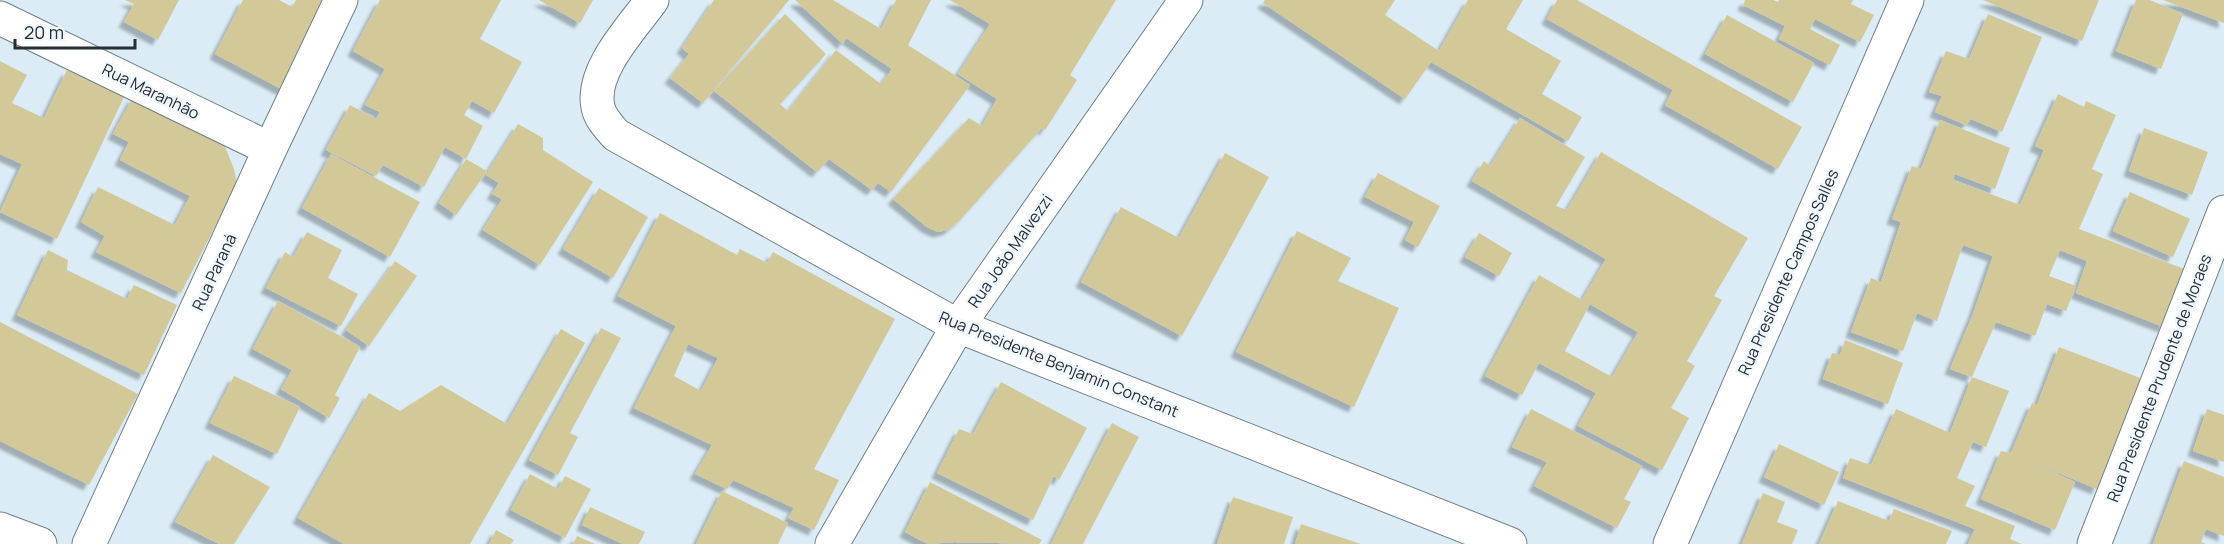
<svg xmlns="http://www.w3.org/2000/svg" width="2224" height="544" viewBox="0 0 2224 544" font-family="Manrope,sans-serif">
	<defs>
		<filter id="shadow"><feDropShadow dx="-5.5" dy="5.5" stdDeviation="1.5" flood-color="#0004"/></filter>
	</defs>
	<rect width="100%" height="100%" fill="#dbecf6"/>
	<!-- building -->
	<path fill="#d3c998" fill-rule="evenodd" filter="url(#shadow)" d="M125 0H179L158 40 124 22 134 4Z
		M243 0H279L292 7 296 0H327L287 92 215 54Z
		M380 0H501L480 39 522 62 494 113 472 101 464 115 483 126 466 159 445 147 424 187 383 165 376 176 326 150 350 105 376 119 380 112 365 105 385 69 353 51Z
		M539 0H593L580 23Z
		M714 0H789L703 103 670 78 689 54 682 48Z
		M795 0H833L881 29 896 0H931L908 45 970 85 891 192 878 183 872 190 829 159 817 172 714 91 785 14 826 54 780 104 788 111 836 50 881 84 892 69 846 38 843 44Z
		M950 0H1116L1070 75 1077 80 1045 130 1042 128 960 220 948 230 938 232 927 227 893 199 969 118 982 126 997 99 958 74 990 24Z
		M1265 0H1395L1385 15 1439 51 1468 0H1523L1506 29 1561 61 1542 94 1582 117 1568 141 1431 62 1405 99 1263 3Z
		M1557 0H1577L1802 127 1778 169 1665 105 1673 90 1547 19Z
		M1745 0H1773L1778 2 1779 0H1853L1851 4 1874 15 1860 42 1815 19 1810 29 1840 45 1830 65 1779 39 1785 26 1743 5Z
		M1983 0H2099L2082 41Z
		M2136 0H2150L2183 14 2161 69 2116 51Z
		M2163 0H2224V23Z
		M1988 14 2042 37 2002 132 1971 119 1966 125 1935 112 1942 96 1929 92 1946 51 1969 59Z
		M1727 15 1814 63 1793 102 1705 54Z
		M0 61 27 75 12 103 44 118 67 70 124 97 57 239 0 212 22 164 0 154Z
		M2058 94 2084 107 2086 101 2116 115 2092 169 2103 174 2079 229 2187 270 2164 327 2076 293 2087 261 2060 250 2049 276 2076 286 2066 311 2047 304 2035 336 1996 322 1972 377 1950 369 1973 314 1993 256 1963 245 1937 321 1917 313 1903 351 1851 332 1871 278 1881 282 1901 222 1892 219 1912 166 1921 169 1940 120 2010 148 1995 189 1955 174 1953 180 2020 205 2044 150 2035 146Z
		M133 97 224 144 234 169 237 184 181 293 96 252 105 236 81 222 98 187 175 225 190 196 120 160 129 142 113 134Z
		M1520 118 1585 157 1556 206 1567 210 1601 152 1748 238 1714 296 1722 300 1687 361 1695 366 1671 408 1689 418 1662 470 1578 426 1596 393 1539 363 1522 395 1485 376 1539 275 1582 300 1606 259 1472 181 1484 161 1490 166ZM1590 304 1638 332 1612 377 1565 351Z
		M518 124 543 138V150L593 182 540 265 483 230 502 199 492 194 499 183 486 175Z
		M2144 128 2208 152 2192 195 2129 171Z
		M1225 153 1269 177 1182 336 1081 282 1121 207 1179 238Z
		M331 154 420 202 390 257 302 208Z
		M466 159 487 171 456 215 439 203Z
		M1378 173 1440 206 1418 247 1405 240 1414 222 1365 197Z
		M599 188 648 217 613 278 563 249Z
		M2130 192 2190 219 2173 257 2113 231Z
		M660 213 737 255 740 249 767 263 773 252 895 319 814 469 839 480 814 530 788 518 794 508 733 480 727 489 695 474 712 445 634 408 676 326 618 296ZM688 344 718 358 701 391 674 376Z
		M1297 231 1351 258 1338 281 1399 308 1354 407 1236 352Z
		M307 232 342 250 328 278 358 294 341 326 266 288 285 252 293 257Z
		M1479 233 1512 253 1499 276 1465 257Z
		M48 250 68 260 67 270 127 299 134 285 177 305 144 375 17 315Z
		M395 261 417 276 369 346 346 330Z
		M278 301 360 347 335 395 340 398 329 418 281 389 292 370 253 349Z
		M0 322 138 394 89 485 0 441Z
		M601 328 621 338 570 433 578 437 558 475 529 460Z
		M561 329 585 343 470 544H344L298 518 369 393 400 411 441 385 507 424Z
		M1845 340 1903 363 1888 404 1823 379 1832 353 1840 355Z
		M2059 347 2143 379 2097 489 2032 462 2075 482 2055 530 1981 499 2001 451 2011 453 2032 403 2037 405Z
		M234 376 300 407 277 454 210 423Z
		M1972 377 2009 391 1986 447 1973 442 1957 478 1975 486 1965 506 2015 526 2010 539 2022 544H1968L1975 529 1843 478 1850 458 1871 465 1896 409 1950 433Z
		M1001 382 1087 428 1059 480 1054 476 1033 520 937 473 959 429 973 434Z
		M1531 409 1642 466 1624 499 1631 502 1617 528 1534 486 1547 462 1512 447Z
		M2207 409 2224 415V462L2193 451Z
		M1112 423 1139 437 1083 544H1051Z
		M1779 444 1839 472 1824 505 1764 477Z
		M213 455 270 487 234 544H219L175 522Z
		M2184 461 2224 477V536L2206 529 2201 542 2206 544H2153Z
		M530 474 558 489 565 476 591 489 565 538 511 510Z
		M930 482 1042 540 1039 544 954 542 928 544 905 532Z
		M722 491 788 523 778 544H696Z
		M1763 493 1785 502 1777 522 1798 530 1792 544H1742Z
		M1233 497 1293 517 1284 544H1217Z
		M1838 501 1889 521 1894 509 1952 531 1946 544H1819Z
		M590 507 645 532 639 544H623L582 525Z
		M1301 524 1361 544H1295Z
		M496 530 514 540 511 544H489Z
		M577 536 595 544H573Z"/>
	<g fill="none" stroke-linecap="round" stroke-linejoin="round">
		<defs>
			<path id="minor" d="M652 0C632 28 590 71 598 107 600 118 609 127 616 135L958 326 1510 544
				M0 18 270 149
				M89 544 270 149 341 0
				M832 544 958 326 1186 0
				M1670 544 1907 0
				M2094 544 2224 212"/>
			<path id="tertiary" d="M0 529 40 544"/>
		</defs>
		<!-- minor casing -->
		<use href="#minor" stroke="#71818a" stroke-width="35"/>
		<!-- tertiary casing -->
		<use href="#tertiary" stroke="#71818a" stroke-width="35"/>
		<!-- minor -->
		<use href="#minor" stroke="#fff" stroke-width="33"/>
		<!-- tertiary -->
		<use href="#tertiary" stroke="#fff" stroke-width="33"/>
	</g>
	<g text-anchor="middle" stroke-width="5" stroke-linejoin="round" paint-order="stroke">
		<!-- street labels -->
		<g font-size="16" fill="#272e32" stroke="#eef8fe">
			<text transform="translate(151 91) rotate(26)" y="6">Rua Maranhão</text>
			<text transform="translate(1010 251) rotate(-55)" y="6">Rua João Malvezzi</text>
			<text transform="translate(214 272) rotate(-65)" y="6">Rua Paraná</text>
			<text transform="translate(1788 272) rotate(-66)" y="6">Rua Presidente Campos Salles</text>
			<text transform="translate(1059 364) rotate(22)" y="6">Rua Presidente Benjamin Constant</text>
			<text transform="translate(2159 378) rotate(-69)" y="6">Rua Presidente Prudente de Moraes</text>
		</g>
	</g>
	<!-- scale -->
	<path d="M15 39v9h120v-9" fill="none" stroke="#272e32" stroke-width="3"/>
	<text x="24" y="39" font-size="18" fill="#272e32" stroke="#eef8fe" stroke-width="4.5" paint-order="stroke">20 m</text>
</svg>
